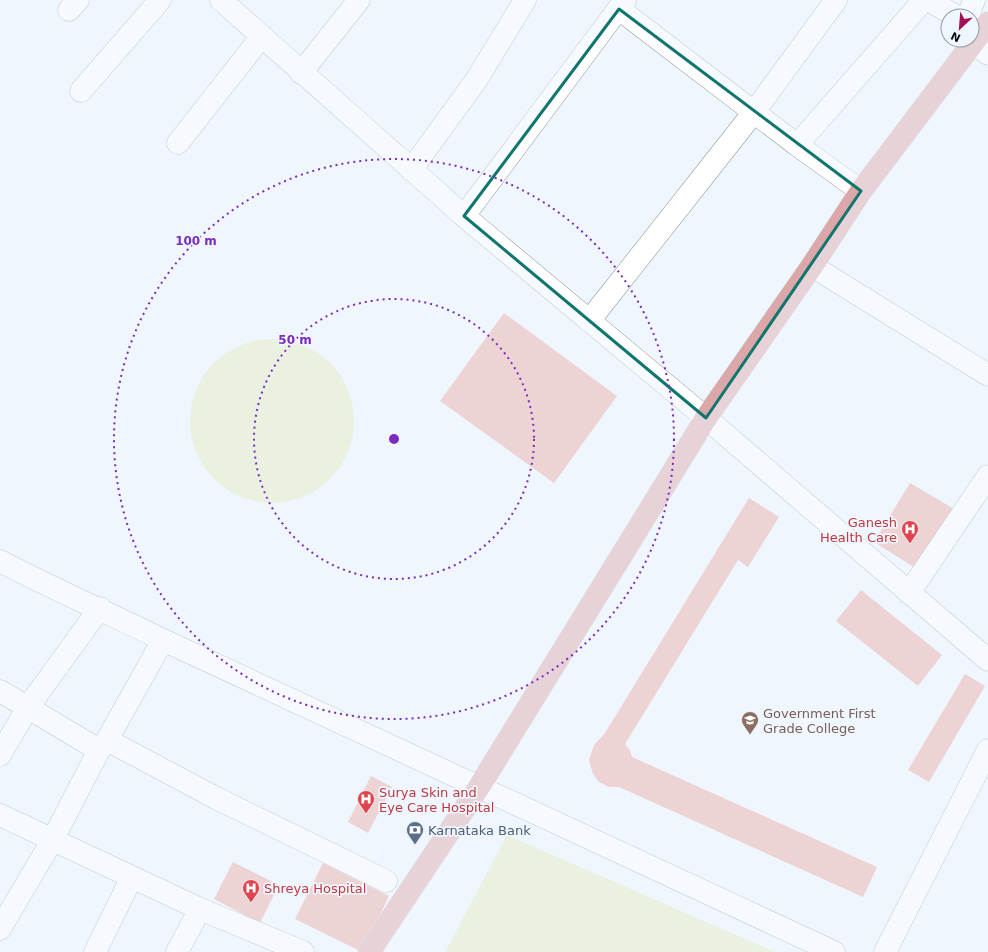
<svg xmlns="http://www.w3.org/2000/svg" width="988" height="952" viewBox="0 0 988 952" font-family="'DejaVu Sans',sans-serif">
	<rect width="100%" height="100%" fill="#eff6fe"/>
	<!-- green -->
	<path fill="#e5ebbe" d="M190 421a82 82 0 1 1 164 0a82 82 0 1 1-164 0Z
		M507 835 775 952H445Z"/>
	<!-- building -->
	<path fill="#eba89f" d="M504 313 617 396 554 483 440 401Z
		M910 483 954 509 917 569 874 542Z
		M749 498 779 517 748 567 738 560 625 744 630 750 632 757 877 867 863 897 619 787H609L599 782 593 774 589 760 594 745 605 733Z
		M861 590 942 655 918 686 836 621Z
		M965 674 985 686 929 782 908 770Z
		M371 776 392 787 368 833 348 822Z
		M233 862 279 885 260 923 214 899Z
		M323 863 389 896 362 952 295 919Z"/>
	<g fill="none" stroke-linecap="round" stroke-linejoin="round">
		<defs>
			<path id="minor" d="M221 0 464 216 706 418 988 660
				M928 0 956 16
				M619 9 797 145 861 191
				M69 10 78 0
				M968 16 974 0
				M973 43 988 54
				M301 73 359 0
				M81 91 160 0
				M178 143 262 36
				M797 145 924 0
				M411 170 477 79 525 0
				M464 216 625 0
				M812 266 988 375
				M589 321 754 112 836 0
				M0 561C53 589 109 613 163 640L834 952
				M909 593 988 476
				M0 691 99 750
				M107 740 216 798 386 881
				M0 755 28 707 100 608
				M0 815 200 909 303 952
				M0 929 53 839 99 750 107 740 163 640
				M95 952 132 877
				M177 952 200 909
				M885 952 988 750"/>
			<path id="major" d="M369 952 479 787 706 418 812 266 861 191 988 23"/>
		</defs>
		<!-- minor casing -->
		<use href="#minor" stroke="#8d969f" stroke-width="23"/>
		<!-- major casing -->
		<use href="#major" stroke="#d3d3d4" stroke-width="23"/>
		<!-- minor -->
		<use href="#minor" stroke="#fff" stroke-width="22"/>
		<!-- major -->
		<use href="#major" stroke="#dba7a9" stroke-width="22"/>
	</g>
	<!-- marked area -->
	<path d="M0 0H988V952H0ZM619 9 861 191 706 418 464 216Z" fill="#eff6fe" fill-opacity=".55" fill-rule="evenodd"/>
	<path fill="none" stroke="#0f766e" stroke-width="3" stroke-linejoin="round" d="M619 9 861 191 706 418 464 216Z"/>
	<!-- distance rings -->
	<g fill="none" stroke="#7b2cbf" stroke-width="2" stroke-dasharray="2 4">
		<circle cx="394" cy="439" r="140"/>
		<circle cx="394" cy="439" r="280"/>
	</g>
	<!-- icons -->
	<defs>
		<symbol id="hospital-pin" viewBox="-11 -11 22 30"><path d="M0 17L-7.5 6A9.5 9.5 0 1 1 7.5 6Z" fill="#e0444e" stroke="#eff6fe"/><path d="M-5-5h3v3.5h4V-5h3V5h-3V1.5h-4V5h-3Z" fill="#fff"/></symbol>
		<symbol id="university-pin" viewBox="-11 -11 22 30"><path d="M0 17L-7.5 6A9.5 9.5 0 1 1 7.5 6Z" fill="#8d6e63" stroke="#eff6fe"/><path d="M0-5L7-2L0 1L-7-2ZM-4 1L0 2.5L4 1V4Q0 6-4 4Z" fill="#fff"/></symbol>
		<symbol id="bank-pin" viewBox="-11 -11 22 30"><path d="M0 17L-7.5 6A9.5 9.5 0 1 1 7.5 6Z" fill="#5c6f8a" stroke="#eff6fe"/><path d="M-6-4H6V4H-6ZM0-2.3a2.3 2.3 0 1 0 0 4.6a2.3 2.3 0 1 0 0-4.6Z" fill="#fff"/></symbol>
	</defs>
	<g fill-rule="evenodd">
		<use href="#hospital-pin" x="900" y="519" width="20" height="27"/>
		<use href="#university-pin" x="740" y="710" width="20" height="27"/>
		<use href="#hospital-pin" x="356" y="789" width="20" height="27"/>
		<use href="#bank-pin" x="405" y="820" width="20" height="27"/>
		<use href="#hospital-pin" x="241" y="878" width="20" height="27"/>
	</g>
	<g text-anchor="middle" stroke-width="3.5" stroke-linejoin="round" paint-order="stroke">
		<!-- health labels -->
		<g font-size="13" fill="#be3a42" stroke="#eff6fe" text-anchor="start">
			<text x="897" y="527" text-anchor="end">Ganesh<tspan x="897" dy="15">Health Care</tspan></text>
			<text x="379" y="797">Surya Skin and<tspan x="379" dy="15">Eye Care Hospital</tspan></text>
			<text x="264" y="893">Shreya Hospital</text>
		</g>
		<!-- education labels -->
		<g font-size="13" fill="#785e54" stroke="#eff6fe" text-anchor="start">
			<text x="763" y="718">Government First<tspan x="763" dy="15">Grade College</tspan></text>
		</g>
		<!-- service labels -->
		<g font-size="13" fill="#4e5e75" stroke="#eff6fe" text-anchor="start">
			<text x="428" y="835">Karnataka Bank</text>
		</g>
	</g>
	<circle cx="394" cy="439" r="6" fill="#7b2cbf" stroke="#eff6fe" stroke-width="2"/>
	<g font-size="12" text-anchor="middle" font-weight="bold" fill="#7b2cbf" stroke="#eff6fe" stroke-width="3.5" stroke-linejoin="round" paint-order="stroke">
		<text x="196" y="245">100 m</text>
		<text x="295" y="344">50 m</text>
	</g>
	<!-- north arrow -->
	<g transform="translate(960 28) rotate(206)"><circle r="19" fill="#eff6fe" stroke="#93999f"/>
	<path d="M0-3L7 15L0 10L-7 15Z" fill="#a31053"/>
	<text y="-6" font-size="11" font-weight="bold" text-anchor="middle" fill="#0a0d10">N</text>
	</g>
</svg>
